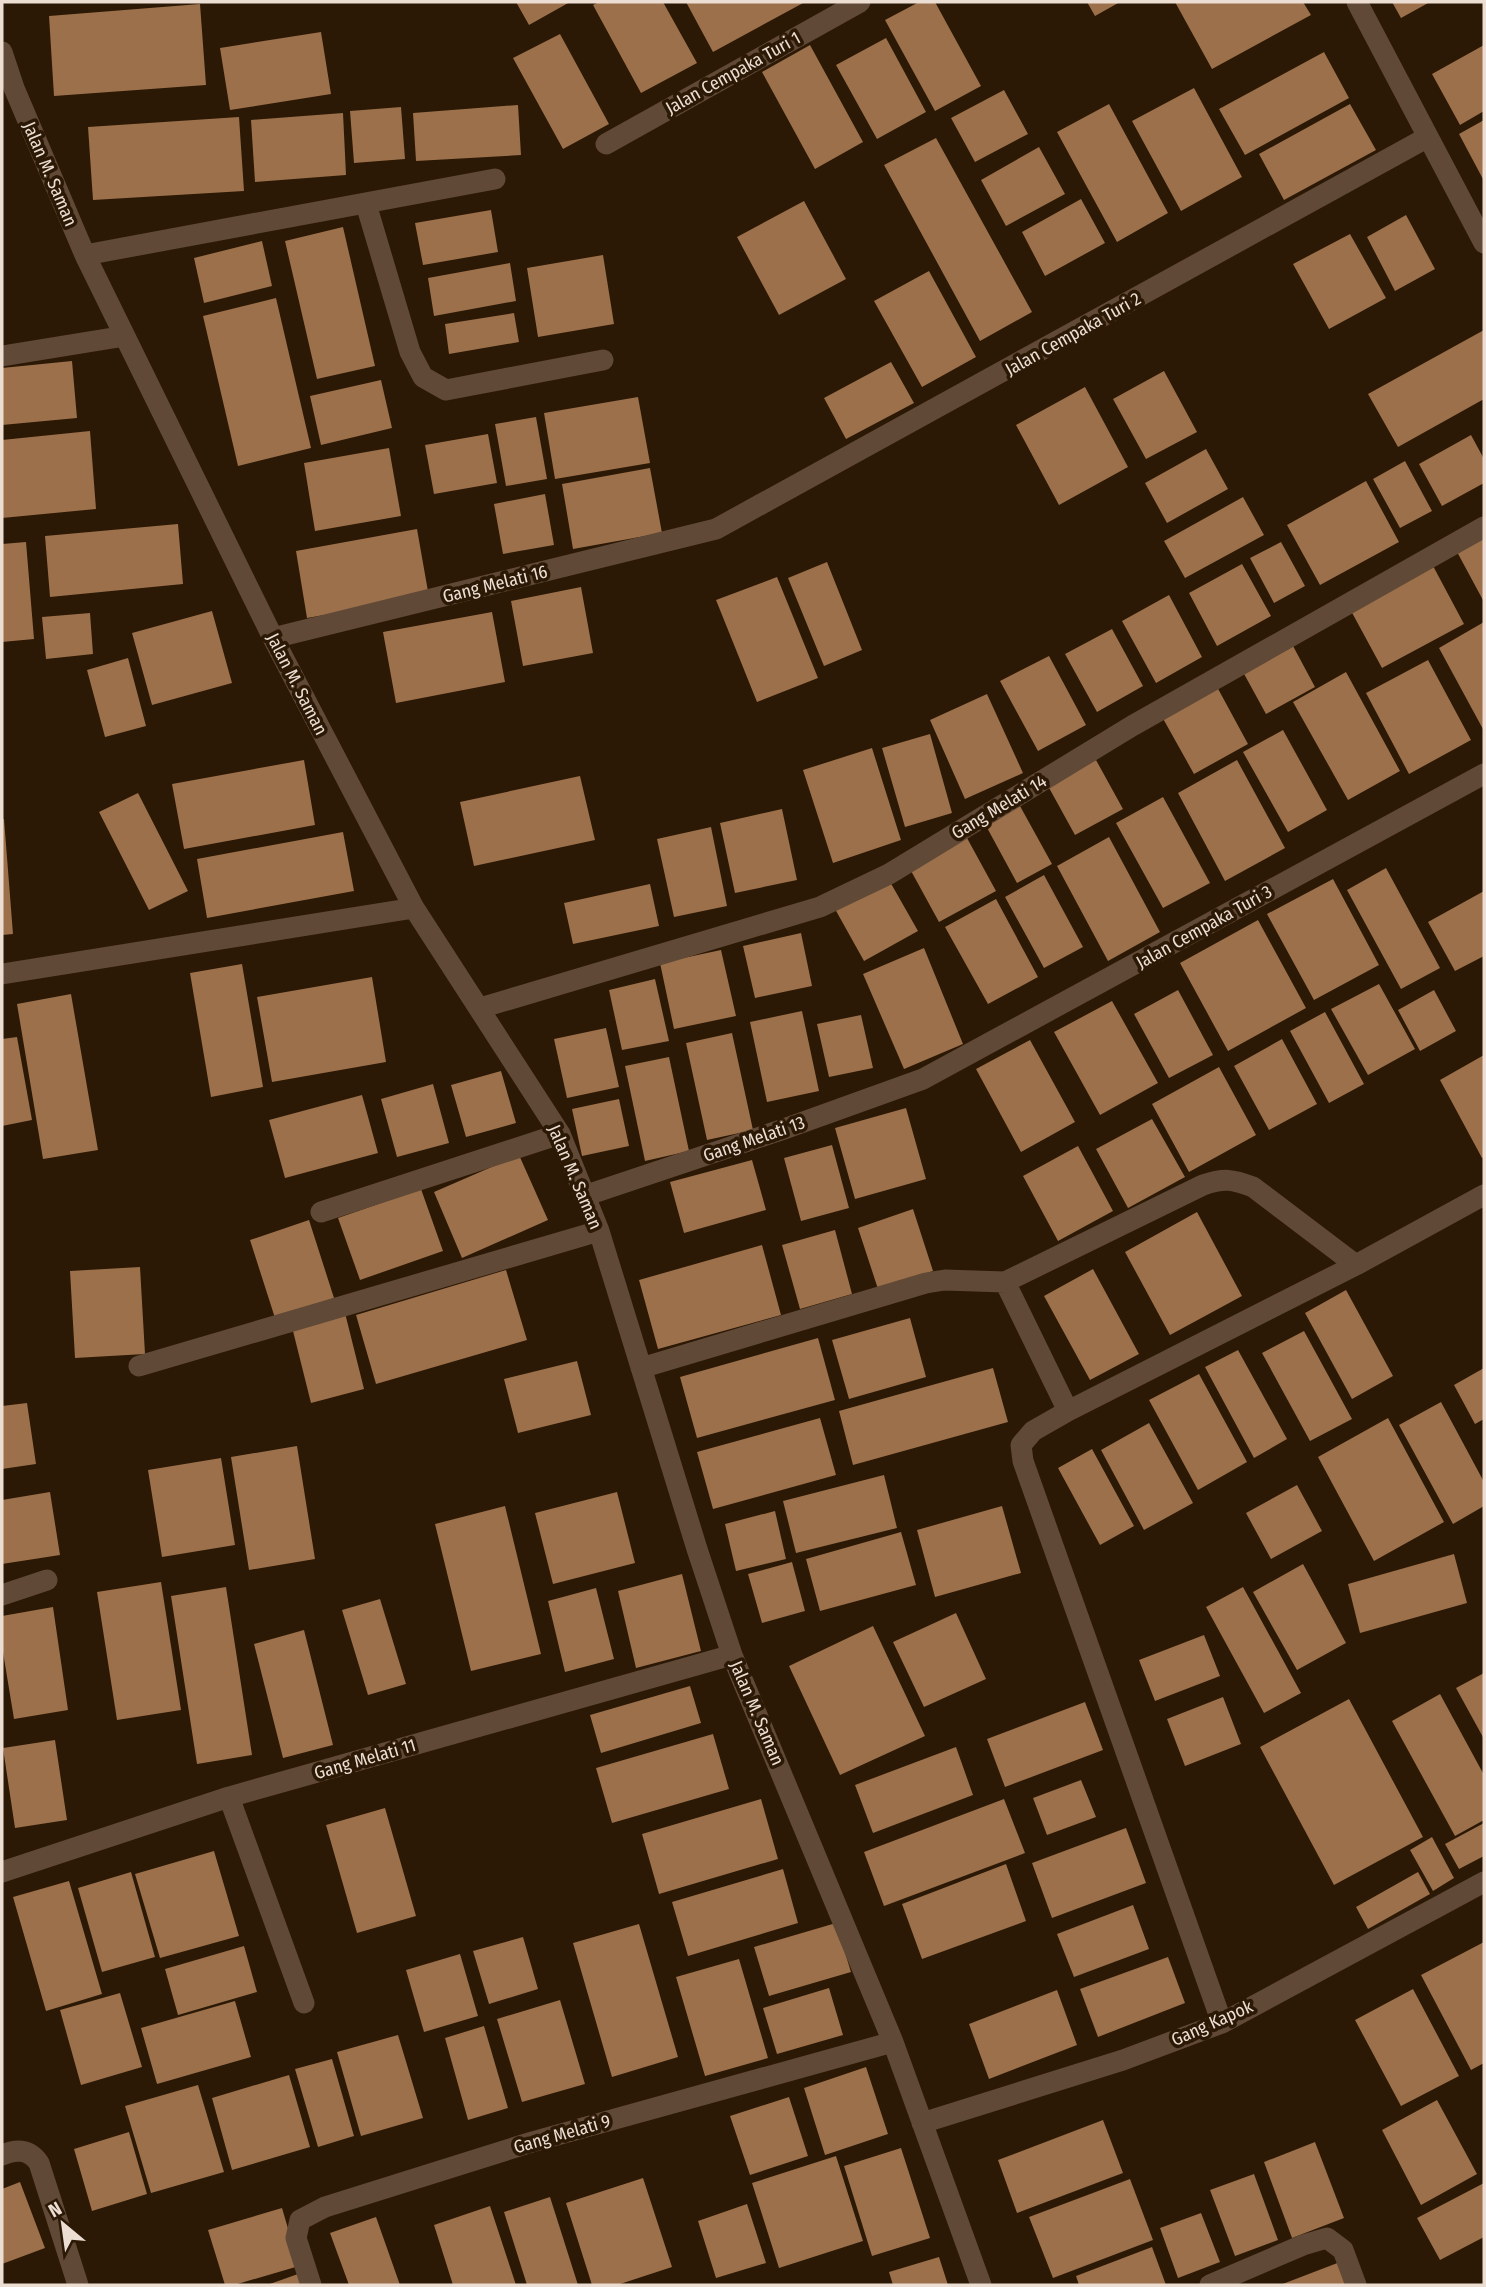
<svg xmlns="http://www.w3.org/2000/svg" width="1486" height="2287" viewBox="0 0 1486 2287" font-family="'Fira Sans Condensed',sans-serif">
	<rect width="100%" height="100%" fill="#2b1805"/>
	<!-- building -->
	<path fill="#9b704a" d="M516 2H570L529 25Z
		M599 2H663L697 63 641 93 593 5Z
		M686 2H805L713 52Z
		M919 2H935L981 86 935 111 885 20Z
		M1087 2H1120L1095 16Z
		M1175 2H1303L1311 15 1212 69Z
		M1392 2H1430L1401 18Z
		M200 4 206 85 54 96 49 16Z
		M321 32 331 94 230 110 220 48Z
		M560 34 609 124 563 149 513 58Z
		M886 38 926 112 877 139 836 65Z
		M810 45 863 142 815 169 762 72Z
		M1484 45V111L1460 125 1432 74Z
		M1324 52 1349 98 1245 155 1219 109Z
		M1194 88 1242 177 1181 211 1132 121Z
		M1004 90 1028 134 975 162 951 118Z
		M1109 104 1168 213 1117 242 1057 132Z
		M1350 104 1376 150 1284 200 1259 154Z
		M518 105 521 155 416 161 413 113Z
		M401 107 405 159 354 163 350 111Z
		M343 113 346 175 255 182 251 120Z
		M239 117 244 191 93 200 88 127Z
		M1484 120V181L1459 134Z
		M936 138 1032 312 980 341 884 165Z
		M1039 147 1065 194 1006 226 981 180Z
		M1081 199 1105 243 1045 276 1022 232Z
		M804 201 846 279 779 315 737 237Z
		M491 210 498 252 423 265 415 223Z
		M1406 215 1435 269 1395 291 1367 237Z
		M343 227 375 366 317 379 285 241Z
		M1350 234 1386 298 1329 329 1293 264Z
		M262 241 272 286 204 303 194 258Z
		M603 255 614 324 538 337 527 268Z
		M510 263 516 301 434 316 428 278Z
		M929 271 976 357 922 387 874 301Z
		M276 298 311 448 238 466 203 316Z
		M514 313 519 342 449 354 445 324Z
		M1484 330V399L1398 447 1368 394Z
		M72 361 77 418 2 425V368Z
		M891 362 914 403 846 439 824 398Z
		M1164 371 1197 432 1146 459 1113 399Z
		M381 380 392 428 321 445 310 396Z
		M1085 387 1128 467 1059 505 1016 425Z
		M638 397 650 463 555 479 544 413Z
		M536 417 547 479 506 486 495 424Z
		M90 431 96 509 2 518V440Z
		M488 434 497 483 434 494 425 445Z
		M1471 435 1484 459V483L1442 506 1419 464Z
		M389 448 401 516 315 531 304 463Z
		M1206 449 1228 489 1167 523 1145 483Z
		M1405 461 1432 511 1400 528 1373 479Z
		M650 468 662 533 573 549 562 484Z
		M1366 481 1399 542 1320 585 1287 525Z
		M545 494 554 545 503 554 494 504Z
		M1243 497 1264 535 1185 578 1164 541Z
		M178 524 183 584 50 597 45 536Z
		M417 529 429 597 307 618 296 551Z
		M1484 535V602L1456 550Z
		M26 542 34 639 2 642V544Z
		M1281 542 1305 586 1274 603 1250 558Z
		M827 562 862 650 824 666 788 578Z
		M1242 564 1271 616 1217 646 1189 593Z
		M1432 564 1464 624 1382 668 1350 609Z
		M777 577 818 678 757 702 716 600Z
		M581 587 593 653 523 666 511 601Z
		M1169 595 1202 657 1156 683 1122 621Z
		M212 611 232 683 152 705 132 633Z
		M492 612 505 682 396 703 383 632Z
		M90 613 93 654 46 659 42 617Z
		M1484 622V731L1439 648Z
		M1112 629 1143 686 1097 712 1065 654Z
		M1293 646 1315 687 1266 714 1243 672Z
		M1049 656 1086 725 1038 751 1000 681Z
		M128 658 146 726 105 737 87 670Z
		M1428 660 1471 740 1409 774 1366 693Z
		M1346 672 1400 771 1348 800 1293 702Z
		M1216 685 1248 744 1194 774 1161 715Z
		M987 694 1023 773 965 799 930 720Z
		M1283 730 1327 810 1288 832 1243 752Z
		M930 734 952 813 905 827 882 748Z
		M872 748 901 840 833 863 803 770Z
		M304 760 315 825 184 849 172 784Z
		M1096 760 1123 809 1075 835 1048 786Z
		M1237 760 1285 848 1225 881 1178 793Z
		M580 776 595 840 474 866 460 802Z
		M138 793 188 891 149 910 99 812Z
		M1163 797 1210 883 1163 908 1116 823Z
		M1020 806 1052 864 1017 883 985 824Z
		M782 809 797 880 735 893 720 823Z
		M2 819H4L13 934 2 935Z
		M711 827 727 906 674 917 657 839Z
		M343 832 354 891 207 918 197 859Z
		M1109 837 1160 932 1108 961 1057 866Z
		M967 838 996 891 939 922 910 869Z
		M1386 868 1440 968 1401 989 1347 890Z
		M1044 875 1083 947 1044 968 1005 897Z
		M1333 879 1379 965 1314 1000 1267 914Z
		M889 880 918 931 864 961 835 909Z
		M650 884 659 926 573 944 564 903Z
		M1484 891V956L1455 971 1428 922Z
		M996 899 1038 977 988 1004 945 927Z
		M1258 920 1306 1008 1228 1051 1180 963Z
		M801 933 812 986 755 998 743 946Z
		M924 948 963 1044 904 1069 863 974Z
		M721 950 736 1016 674 1029 660 963Z
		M242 964 263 1087 211 1097 190 973Z
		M372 977 386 1062 272 1082 257 997Z
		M655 979 669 1041 622 1050 609 990Z
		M1379 984 1415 1049 1368 1075 1331 1009Z
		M1178 990 1213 1055 1169 1078 1134 1014Z
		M1434 990 1456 1031 1420 1051 1398 1010Z
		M71 994 98 1150 43 1159 17 1004Z
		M1112 1001 1158 1083 1100 1115 1054 1032Z
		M802 1011 819 1091 767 1102 750 1022Z
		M1325 1012 1364 1084 1329 1103 1290 1031Z
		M861 1015 873 1068 829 1077 817 1024Z
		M606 1028 619 1087 567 1098 554 1039Z
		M732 1033 753 1130 707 1140 686 1043Z
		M17 1037 32 1120 2 1126V1039Z
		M1282 1039 1317 1104 1269 1130 1234 1066Z
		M1030 1040 1075 1122 1021 1152 976 1069Z
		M1484 1055V1157L1482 1158 1440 1080Z
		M669 1057 689 1151 645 1161 625 1066Z
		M1219 1067 1256 1135 1189 1172 1152 1104Z
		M501 1071 516 1123 466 1137 451 1085Z
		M433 1084 449 1143 397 1157 381 1099Z
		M362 1095 378 1153 285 1178 269 1120Z
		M619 1099 629 1146 582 1156 572 1109Z
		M906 1108 926 1179 855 1199 835 1128Z
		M1152 1119 1185 1177 1128 1208 1096 1149Z
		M832 1145 849 1208 801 1221 784 1158Z
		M1078 1146 1113 1211 1058 1241 1023 1176Z
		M519 1155 548 1220 462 1258 434 1192Z
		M752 1160 766 1210 684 1233 670 1182Z
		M421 1189 443 1251 360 1280 338 1218Z
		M913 1209 933 1271 878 1289 858 1228Z
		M1197 1212 1242 1296 1170 1335 1125 1252Z
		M309 1220 334 1298 275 1318 250 1240Z
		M835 1230 852 1294 800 1309 782 1245Z
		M762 1245 781 1315 658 1349 639 1280Z
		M140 1267 145 1354 75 1358 70 1271Z
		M1093 1269 1139 1354 1090 1380 1044 1296Z
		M506 1270 527 1340 376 1384 356 1315Z
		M1346 1290 1393 1376 1352 1399 1305 1313Z
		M345 1313 364 1389 311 1403 292 1327Z
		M910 1318 926 1377 849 1399 832 1340Z
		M1304 1331 1352 1419 1310 1441 1262 1353Z
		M818 1338 835 1400 697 1438 680 1377Z
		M1238 1350 1287 1439 1254 1458 1205 1367Z
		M577 1361 591 1415 518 1433 504 1379Z
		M993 1368 1008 1422 853 1465 839 1411Z
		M1484 1368V1419L1475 1424 1454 1385Z
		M1199 1374 1247 1462 1198 1490 1149 1400Z
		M1441 1402 1484 1482V1506L1453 1524 1399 1425Z
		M27 1403 36 1464 2 1469V1406Z
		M820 1418 836 1475 713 1509 697 1452Z
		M1388 1418 1444 1522 1374 1561 1318 1457Z
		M1149 1423 1193 1503 1144 1530 1101 1450Z
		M297 1446 315 1559 249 1570 231 1457Z
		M1092 1449 1134 1526 1100 1545 1058 1468Z
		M221 1458 235 1545 162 1557 148 1470Z
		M884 1475 897 1528 796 1553 783 1501Z
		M1297 1485 1322 1531 1271 1559 1246 1513Z
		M50 1492 60 1555 2 1564V1500Z
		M617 1492 635 1563 553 1584 535 1513Z
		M505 1506 541 1654 471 1671 435 1524Z
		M1002 1506 1021 1573 935 1597 917 1530Z
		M775 1511 786 1559 736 1571 725 1524Z
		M901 1532 916 1585 820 1611 806 1559Z
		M1454 1554 1467 1603 1360 1633 1348 1584Z
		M792 1562 805 1611 762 1623 748 1574Z
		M1303 1564 1346 1643 1297 1670 1253 1592Z
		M682 1574 701 1651 636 1668 618 1591Z
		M161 1582 181 1710 117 1720 97 1592Z
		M226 1587 252 1755 197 1764 171 1596Z
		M1243 1587 1301 1693 1264 1713 1206 1607Z
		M596 1588 614 1659 565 1672 548 1601Z
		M380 1599 406 1684 368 1695 342 1610Z
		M53 1607 68 1710 14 1719 2 1646V1616Z
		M956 1613 986 1679 924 1707 893 1642Z
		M873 1626 925 1736 840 1775 789 1666Z
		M304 1630 333 1745 283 1758 254 1644Z
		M1204 1635 1220 1676 1155 1701 1139 1660Z
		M1484 1673V1739L1456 1688Z
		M690 1686 701 1723 601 1753 590 1715Z
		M1440 1694 1484 1775V1820L1455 1836 1392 1721Z
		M1223 1697 1241 1744 1185 1766 1167 1719Z
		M1349 1699 1423 1837 1334 1885 1260 1747Z
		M1085 1702 1103 1750 1005 1787 987 1739Z
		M713 1734 729 1789 612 1823 596 1768Z
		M55 1740 67 1820 15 1828 3 1748Z
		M956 1747 973 1795 873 1833 855 1785Z
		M1081 1780 1096 1817 1047 1835 1033 1798Z
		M761 1799 778 1859 659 1894 642 1834Z
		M1004 1799 1025 1853 884 1906 864 1852Z
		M385 1808 416 1916 357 1933 326 1825Z
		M1484 1823V1856L1459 1869 1445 1844Z
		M1126 1828 1146 1883 1052 1918 1032 1863Z
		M1432 1837 1454 1878 1433 1891 1410 1850Z
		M214 1851 239 1936 160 1958 135 1874Z
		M1006 1864 1026 1921 922 1959 902 1904Z
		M783 1869 798 1923 688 1956 672 1902Z
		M131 1872 155 1957 102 1972 78 1888Z
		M1418 1872 1430 1894 1368 1929 1356 1907Z
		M69 1881 102 1994 46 2011 13 1897Z
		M1133 1905 1149 1949 1074 1977 1057 1934Z
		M836 1923 851 1972 769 1996 754 1947Z
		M639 1924 678 2057 612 2077 573 1943Z
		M523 1937 538 1989 489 2004 473 1951Z
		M1484 1942V2063L1471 2070 1421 1975Z
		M244 1946 257 1992 178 2015 165 1969Z
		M460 1954 478 2016 424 2032 406 1970Z
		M1168 1957 1185 2003 1098 2037 1080 1989Z
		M739 1959 768 2058 705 2076 676 1977Z
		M829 1988 843 2035 777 2054 763 2008Z
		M1413 1989 1459 2076 1401 2106 1355 2020Z
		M1057 1990 1077 2045 989 2079 969 2024Z
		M120 1993 142 2067 81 2085 60 2010Z
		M560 2000 585 2084 522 2102 497 2019Z
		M235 2001 251 2057 157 2084 141 2028Z
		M484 2026 508 2108 468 2120 445 2038Z
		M398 2035 423 2118 361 2136 337 2052Z
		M332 2059 354 2136 318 2147 295 2069Z
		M866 2067 888 2134 825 2155 804 2088Z
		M289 2075 310 2147 232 2170 212 2098Z
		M198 2085 224 2172 151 2193 125 2106Z
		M789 2097 808 2156 750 2175 730 2116Z
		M1437 2100 1477 2174 1421 2205 1382 2130Z
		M1103 2120 1123 2173 1017 2213 998 2160Z
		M129 2132 147 2194 92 2211 74 2149Z
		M1315 2142 1344 2218 1292 2238 1264 2162Z
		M901 2148 930 2238 872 2256 844 2166Z
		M836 2156 863 2241 779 2268 752 2183Z
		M1254 2174 1278 2240 1235 2256 1210 2190Z
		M643 2178 672 2267 617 2285H592L566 2203Z
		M1130 2179 1153 2240 1053 2278 1029 2217Z
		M20 2182 45 2248 2 2264V2189Z
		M1484 2183V2237L1440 2260 1417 2218Z
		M550 2197 578 2285H527L504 2212Z
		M747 2204 766 2263 716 2278 698 2221Z
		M490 2206 516 2285H453L434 2225Z
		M282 2208 299 2266 234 2285H225L208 2230Z
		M1201 2213 1220 2262 1178 2278 1160 2228Z
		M376 2217 400 2285H349L330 2233Z
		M1152 2247 1166 2285H1079L1076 2276Z
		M939 2257 948 2285H893L889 2272Z
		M1340 2262 1348 2285H1280Z
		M298 2274 302 2285H267Z"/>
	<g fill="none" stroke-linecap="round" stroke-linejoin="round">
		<!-- minor -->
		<path stroke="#604936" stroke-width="21" d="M1357 2 1484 243
			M2 52 14 88 85 255 273 638 414 908 560 1134 599 1231 697 1549 732 1655 893 2042 981 2285
			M606 144 860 2
			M366 204 410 352 423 377 446 390 603 360
			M85 255 495 179
			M2 356 125 336
			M273 638 716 529 1428 137
			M2 974 414 908
			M480 1008 820 907 889 874 1132 726 1484 527
			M584 1196 784 1129 923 1079 1484 774
			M321 1212 560 1134
			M1005 1282 1068 1411 1356 1265 1484 1195
			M139 1366 599 1231
			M641 1368 926 1283 945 1280 1005 1282 1203 1185C1224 1178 1232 1179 1253 1187L1356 1265
			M1068 1411 1033 1431 1021 1445 1023 1461 1222 2023
			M2 1595 47 1580
			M229 1797 304 2003
			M2 1872 229 1797 732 1655
			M922 2123 1123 2060 1222 2023 1484 1882
			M2 2155C16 2149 29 2149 39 2163L78 2285
			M311 2285 296 2238 300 2220 325 2207 532 2142 893 2042
			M1210 2285 1303 2245 1327 2238 1343 2250 1356 2285"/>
	</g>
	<g text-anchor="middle" stroke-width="7" stroke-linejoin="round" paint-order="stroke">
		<!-- street labels -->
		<g font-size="18" fill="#ecded3" stroke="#2b1805">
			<text transform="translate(733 73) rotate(-29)" y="6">Jalan Cempaka Turi 1</text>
			<text transform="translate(50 174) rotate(67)" y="6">Jalan M. Saman</text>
			<text transform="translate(1073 334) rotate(-29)" y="6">Jalan Cempaka Turi 2</text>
			<text transform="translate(495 584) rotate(-14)" y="6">Gang Melati 16</text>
			<text transform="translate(297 684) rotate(63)" y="6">Jalan M. Saman</text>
			<text transform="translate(999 807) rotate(-31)" y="6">Gang Melati 14</text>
			<text transform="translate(1204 927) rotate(-29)" y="6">Jalan Cempaka Turi 3</text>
			<text transform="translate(754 1139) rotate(-19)" y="6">Gang Melati 13</text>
			<text transform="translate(575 1177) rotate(67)" y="6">Jalan M. Saman</text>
			<text transform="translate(757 1713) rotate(67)" y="6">Jalan M. Saman</text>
			<text transform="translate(365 1759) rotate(-16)" y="6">Gang Melati 11</text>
			<text transform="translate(1212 2023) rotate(-24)" y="6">Gang Kapok</text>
			<text transform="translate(562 2134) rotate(-16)" y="6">Gang Melati 9</text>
		</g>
	</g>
	<!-- border -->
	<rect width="1486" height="2287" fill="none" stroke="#ecded3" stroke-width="7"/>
	<!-- north arrow -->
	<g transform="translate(63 2224) rotate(331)" stroke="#2b1805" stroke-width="5" paint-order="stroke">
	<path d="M0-5L12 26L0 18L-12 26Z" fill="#ecded3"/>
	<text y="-10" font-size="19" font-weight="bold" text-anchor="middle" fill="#ecded3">N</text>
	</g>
</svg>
